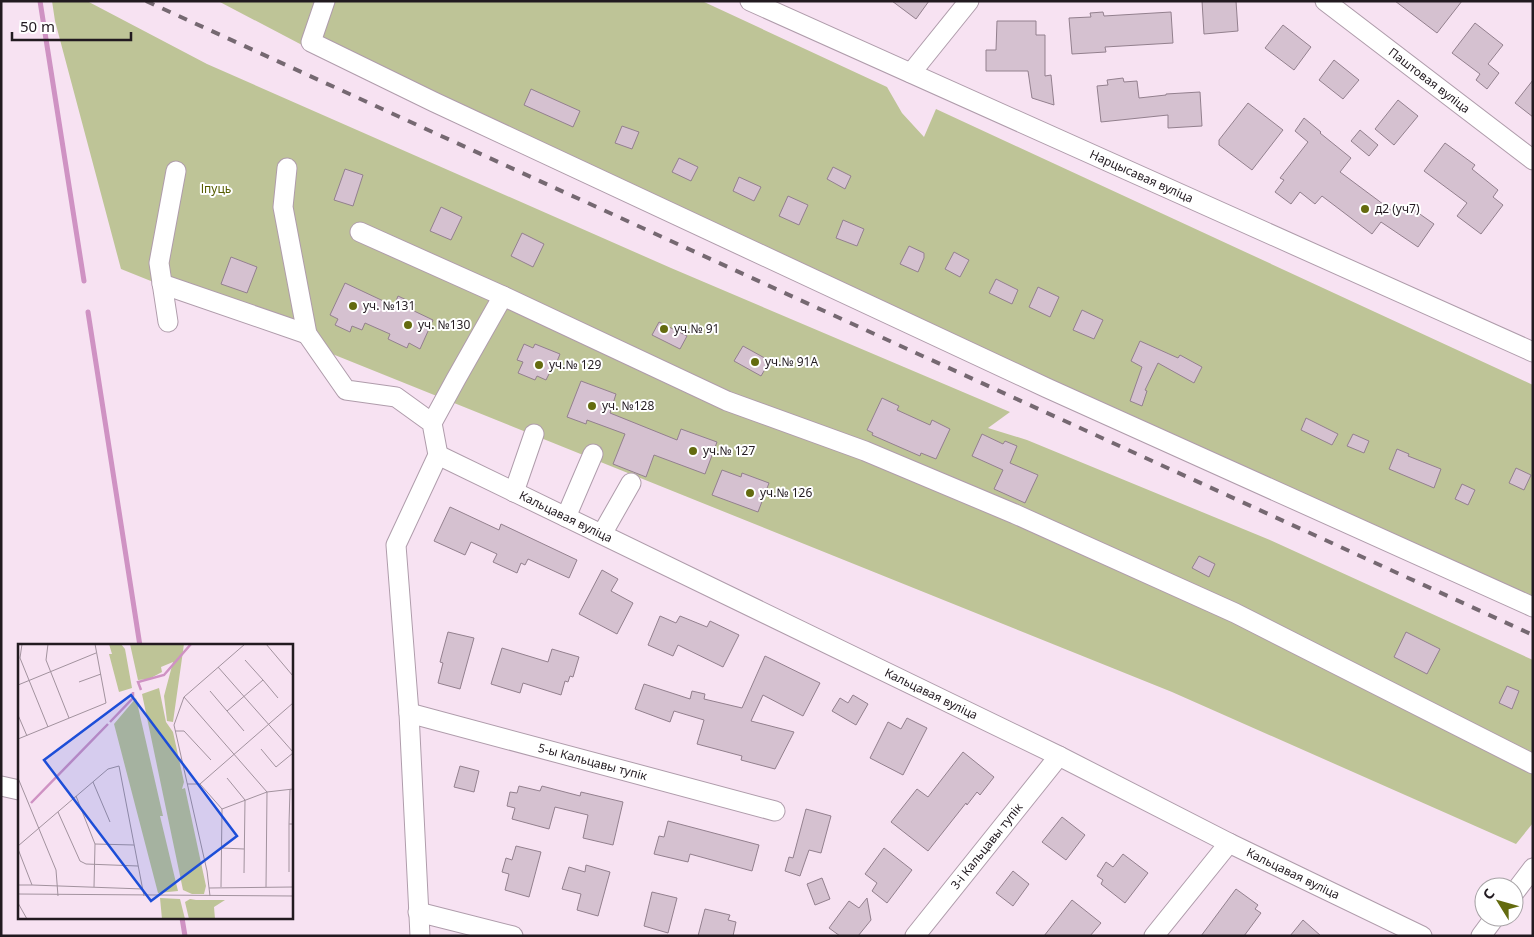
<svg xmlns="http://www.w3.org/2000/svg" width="1534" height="937" viewBox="0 0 1534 937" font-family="'Noto Sans',sans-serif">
	<rect width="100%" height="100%" fill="#f7e2f2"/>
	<!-- green -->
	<path fill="#bec497" d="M52 1H87L207 64 671 268 1010 412 988 428 1027 440 1270 540 1533 660V823L1516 844 1172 692 121 269 55 21Z
		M218 1H702L887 87 902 113 924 137 936 109 1533 385V617L554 169 302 45Z"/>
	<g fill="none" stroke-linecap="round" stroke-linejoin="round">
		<!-- stream -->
		<path stroke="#cf92c3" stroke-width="5" d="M40 1 84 281
			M88 312 140 646
			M182 918 185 936"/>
	</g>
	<!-- building -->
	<path fill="#d5c1d0" stroke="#93808e" d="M892 1H929L916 19Z
		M1202 1H1236L1238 31 1204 34Z
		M1395 1H1462L1437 33Z
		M1103 12 1104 16 1171 12 1173 43 1105 47 1106 52 1072 54 1069 18 1091 17 1090 13Z
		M997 21H1036V35H1045V76L1051 75 1054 105 1032 98 1028 71H986V50H996Z
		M1475 23 1503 45 1488 64 1499 73 1487 89 1476 80 1480 74 1452 53Z
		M1283 25 1311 47 1294 70 1265 48Z
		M1334 60 1359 80 1343 99 1319 80Z
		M1123 78 1124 82 1137 81 1139 98 1166 95V94L1200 92 1202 126 1168 128V115L1101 122 1097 86 1108 85 1107 80Z
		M1533 80V117L1515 103Z
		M531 89 580 111 573 127 524 105Z
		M1398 100 1418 116 1394 145 1375 129Z
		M1248 103 1283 130 1252 170 1219 145V140Z
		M1304 118 1321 132 1320 133 1351 158 1340 172 1399 216 1407 205 1434 224 1418 247 1381 222 1372 234 1322 196 1315 204 1300 192 1291 204 1275 192 1284 180 1280 178 1308 142 1295 131Z
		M622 126 639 132 632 149 615 143Z
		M1360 130 1378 145 1369 156 1351 141Z
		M1445 143 1475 165 1472 169 1498 190 1493 197 1503 205 1481 234 1457 216 1467 203 1424 171Z
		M679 158 698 167 691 181 672 172Z
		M833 167 851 176 845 189 827 179Z
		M345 169 363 175 353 206 334 200Z
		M739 177 761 187 754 201 733 191Z
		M788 196 808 205 799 225 779 216Z
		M441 207 462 217 451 240 430 231Z
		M843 220 864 229 857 246 836 238Z
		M522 233 544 244 533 267 511 256Z
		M909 246 924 253V258L918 272 900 264Z
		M954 252 969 260 960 277 945 269Z
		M231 257 257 267 247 293 221 284Z
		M996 279 1018 290 1012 304 989 293Z
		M345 283 394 306 398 296 415 304 412 310 433 320 420 349 409 343 407 348 388 339 390 334 365 323 362 330 352 326 350 332 335 325 338 319 330 315Z
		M1038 287 1059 297 1050 317 1029 307Z
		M1082 310 1103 320 1094 339 1073 330Z
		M659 322 687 336 680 349 652 335Z
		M1140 341 1178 358 1180 355 1202 367 1194 383 1158 363 1145 390 1147 391 1142 406 1130 401 1142 367 1131 361Z
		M524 344 533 348 535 344 560 354 554 369 552 368 546 380 537 376 535 380 518 373 523 362 517 360Z
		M743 346 770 361 761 376 734 361Z
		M581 381 616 394 610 413 677 440 681 429 717 442 705 474 654 455 646 477 613 464 625 434 587 420 586 424 567 417Z
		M882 398 899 406 897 410 930 425 932 420 950 429 936 459 921 453 920 456 872 435 873 433 867 430Z
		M1306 418 1338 434 1332 445 1301 430Z
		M982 434 1003 444 1005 441 1017 446 1010 463 1038 475 1025 503 994 489 1003 470 972 456Z
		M1353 434 1369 441 1364 453 1347 446Z
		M1397 449 1409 454 1408 456 1441 469 1434 488 1389 469Z
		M1516 468 1531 475 1524 490 1509 483Z
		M722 470 741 477 742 473 769 483 758 512 712 495Z
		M1462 484 1475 490 1468 505 1455 499Z
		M450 507 499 530 501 524 577 560 569 578 528 559 525 565 521 563 517 573 493 562 497 554 471 542 465 555 434 541Z
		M1199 556 1215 564 1209 577 1192 568Z
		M602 570 618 579 611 591 633 603 617 634 579 614Z
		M660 616 676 623 680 616 707 627 710 621 739 635 723 667 678 645 673 656 648 645Z
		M448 632 474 638 460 689 438 683 443 663 440 662Z
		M1406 632 1440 649 1427 674 1394 657Z
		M502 648 548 662 552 649 579 657 573 677 570 676 568 682 565 681 561 695 523 683 520 693 491 684Z
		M765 656 820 683 803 716 763 695 751 721 794 732 775 769 741 760 742 756 697 744 704 720 674 711 670 722 635 709 644 684 690 699 692 691 705 694 704 699 742 708Z
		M1507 686 1519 691 1512 709 1499 703Z
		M853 695 868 704 856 725 832 711 840 698 848 703Z
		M907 718 927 728 903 775 870 758 888 722 901 729Z
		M963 752 994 777 980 795 977 792 967 805 966 803 928 851 891 822 917 789 928 797Z
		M460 766 479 771 474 792 454 787Z
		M519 786 540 791 542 786 580 796 581 792 623 802 613 845 583 838 588 815 555 807 549 829 512 819 515 808 507 806 510 792 517 793Z
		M806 809 831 816 821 853 809 850 800 876 785 871 789 857 793 858Z
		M1062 817 1085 835 1066 860 1042 842Z
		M668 821 759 845 752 871 690 854 688 862 654 854 659 836 664 837Z
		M516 846 541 852 529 897 505 890 509 874 502 872 506 858 512 860Z
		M884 848 912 870 887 903 872 891 877 883 865 874Z
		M1123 854 1148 873 1125 903 1101 884 1103 880 1097 876 1106 862 1113 867Z
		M586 865 610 872 598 916 577 910 581 894 562 889 569 867 585 872Z
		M1013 871 1029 884 1013 906 996 893Z
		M822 878 830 899 815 905 807 884Z
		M1236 889 1258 905 1255 909 1261 913 1244 936H1201Z
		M652 892 677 898 668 933 644 926Z
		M867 898 871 920 858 936H840L829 928 849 901 859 908Z
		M1072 900 1101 923 1090 936H1044Z
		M705 909 730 915 728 920 736 922 733 936H698Z
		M1303 920 1321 936H1290Z"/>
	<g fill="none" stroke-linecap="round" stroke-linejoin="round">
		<defs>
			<g id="minor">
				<path d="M325 1 311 42 434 102 1047 388 1533 607"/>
				<path id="s1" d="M750 1 1533 352"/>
				<path id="s2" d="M1325 1 1533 160"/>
				<path d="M911 73 969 1"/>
				<path d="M287 168 283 207 307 334 346 390 396 397 432 423 438 455 396 545 409 713 420 936"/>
				<path d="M360 232 503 296 727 401 865 451 1015 514 1235 613 1533 764"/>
				<path d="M162 284 307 334"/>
				<path d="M168 322 159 263 176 171"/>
				<path d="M432 423 456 379 503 296"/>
				<path id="s3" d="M438 455 1059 756 1229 843 1422 936"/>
				<path d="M514 492 534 434"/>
				<path d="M566 517 593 454"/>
				<path d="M602 534 631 483"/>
				<path id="s4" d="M409 713 775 811"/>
				<path d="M1 786 19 790"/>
				<path d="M1514 893 1533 868"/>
				<path d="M418 912 513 936"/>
				<path id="s5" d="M915 936 1059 756"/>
				<path d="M1154 936 1229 843"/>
				<path d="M1481 936 1495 917"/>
			</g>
		</defs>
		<!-- minor casing -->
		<use href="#minor" stroke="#af9cab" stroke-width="21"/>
		<!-- minor -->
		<use href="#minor" stroke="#fff" stroke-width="19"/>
		<!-- rail -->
		<path stroke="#756871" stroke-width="4" stroke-dasharray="9 9" stroke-linecap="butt" d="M146 1 1533 635"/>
	</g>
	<!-- markers -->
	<g fill="#646b0f" stroke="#fff" stroke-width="2">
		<circle cx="1365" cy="209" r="5"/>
		<circle cx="353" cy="306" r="5"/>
		<circle cx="408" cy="325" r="5"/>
		<circle cx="664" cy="329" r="5"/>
		<circle cx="755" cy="362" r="5"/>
		<circle cx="539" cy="365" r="5"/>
		<circle cx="592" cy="406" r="5"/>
		<circle cx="693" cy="451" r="5"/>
		<circle cx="750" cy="493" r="5"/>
	</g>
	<g text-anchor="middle" stroke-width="4" stroke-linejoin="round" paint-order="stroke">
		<!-- street labels -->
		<g font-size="12" fill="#221a20" stroke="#fff">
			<text dy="4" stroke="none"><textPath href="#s2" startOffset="131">Паштовая вуліца</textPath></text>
			<text dy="4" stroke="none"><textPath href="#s1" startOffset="429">Нарцысавая вуліца</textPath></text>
			<text dy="4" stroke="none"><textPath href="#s3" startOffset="142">Кальцавая вуліца</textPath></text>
			<text dy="4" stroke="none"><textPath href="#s3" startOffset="548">Кальцавая вуліца</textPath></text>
			<text dy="4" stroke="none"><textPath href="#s4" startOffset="190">5-ы Кальцавы тупік</textPath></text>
			<text dy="4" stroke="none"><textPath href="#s5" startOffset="115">3-і Кальцавы тупік</textPath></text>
			<text dy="4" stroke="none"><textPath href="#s3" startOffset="952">Кальцавая вуліца</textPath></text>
		</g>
		<!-- park labels -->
		<g font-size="12" fill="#565d02" stroke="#fff">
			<text x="216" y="193">Іпуць</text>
		</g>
		<!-- poi labels -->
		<g font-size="12" fill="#221a20" stroke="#fff" text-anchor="start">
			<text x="1375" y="213">д2 (уч7)</text>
			<text x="363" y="310">уч. №131</text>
			<text x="418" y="329">уч. №130</text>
			<text x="674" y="333">уч.№ 91</text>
			<text x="765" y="366">уч.№ 91А</text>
			<text x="549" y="369">уч.№ 129</text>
			<text x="602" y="410">уч. №128</text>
			<text x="703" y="455">уч.№ 127</text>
			<text x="760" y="497">уч.№ 126</text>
		</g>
	</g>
	<!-- overview -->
	<g transform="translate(18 644)">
		<rect width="275" height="275" fill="#f7e2f2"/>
		<path d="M91 0H103L107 5 114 44 101 48 91 10H94ZM112 0H166L155 78 149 77 146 52 155 18 143 23 144 28 131 35 120 36ZM141 44 148 78 155 88 166 138 164 145 167 144 188 242 186 250H174L165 246 124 50ZM118 54 145 172H142L160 247 140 249 96 80ZM142 254 162 255 167 275H144ZM172 255 178 256H207L196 263 197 275H171L167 258Z" fill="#bec497"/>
		<path fill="none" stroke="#cf92c3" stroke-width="2.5" d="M123 46 120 38 146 31 173 0M92 78 115 54V48M13 159 90 80"/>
		<path fill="none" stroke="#a2929e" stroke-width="1" d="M4 0 2 14 30 83M30 0 28 16 51 74M248 0 275 32M200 23 275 108M245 36 260 54M61 38 83 30M0 41 78 9M192 47 209 67 245 36 227 16M166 53 249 148 248 243M209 67 226 87M0 71 9 92M157 87H166L193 116M0 95 88 59 77 0M243 105 258 123 275 109M0 134 38 226 40 252M209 134 227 156 226 229M75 138 92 178M169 140H182L275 59M182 140 204 165 203 243M272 145 271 180H275M58 152 77 200 116 201M204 165 249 148 275 145M40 168 62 217 68 220 120 222M0 202 90 125 101 122 126 252M204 204 226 205M0 205 14 241H0M271 228V180M14 241 125 245M76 243 77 200M191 244 275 243M0 250 275 252M192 252 189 227 156 81 166 53 227 0M0 259 9 275"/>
		<path fill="#1d4ed8" fill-opacity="0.15" stroke="#1d4ed8" stroke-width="2.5" d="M113 51 219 192 133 257 26 116Z"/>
		<rect width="275" height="275" fill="none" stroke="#221a20" stroke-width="2.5"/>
	</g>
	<!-- border -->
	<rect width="1534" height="937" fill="none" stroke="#221a20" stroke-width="5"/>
	<!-- north arrow -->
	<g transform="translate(1499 902) rotate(307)"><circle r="24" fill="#ffffff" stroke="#a7a3a6"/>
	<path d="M0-4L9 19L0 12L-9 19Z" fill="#646b0f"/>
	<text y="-8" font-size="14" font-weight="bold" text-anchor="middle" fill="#221a20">С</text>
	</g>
	<!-- scale -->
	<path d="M12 32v8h119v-8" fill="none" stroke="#221a20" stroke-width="2.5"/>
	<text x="20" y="32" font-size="15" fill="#221a20" stroke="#ffffff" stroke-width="4" paint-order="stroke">50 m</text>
</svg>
